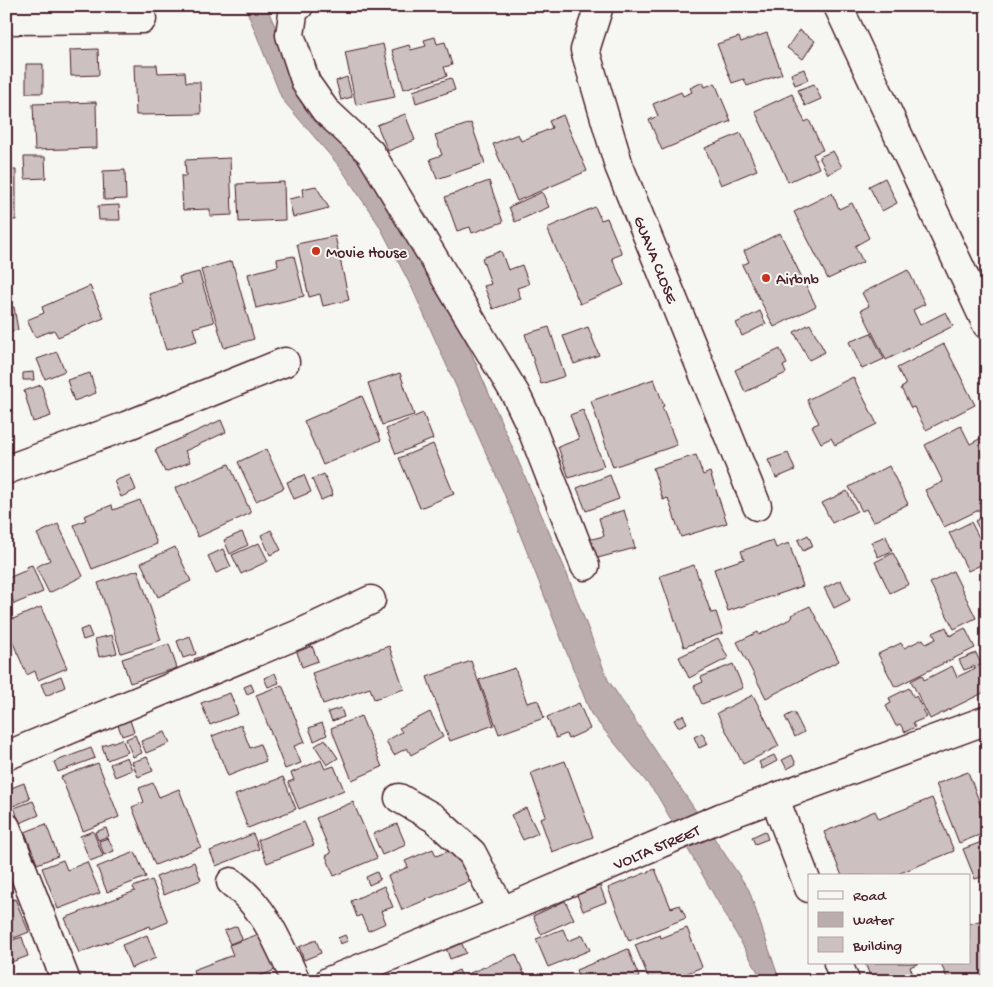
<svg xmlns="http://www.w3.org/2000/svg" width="993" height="987" viewBox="0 0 993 987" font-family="'Gochi Hand',sans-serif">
	<rect width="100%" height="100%" fill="#f6f6f2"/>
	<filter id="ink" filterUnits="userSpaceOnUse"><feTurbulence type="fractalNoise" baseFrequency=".02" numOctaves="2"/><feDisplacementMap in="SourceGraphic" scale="10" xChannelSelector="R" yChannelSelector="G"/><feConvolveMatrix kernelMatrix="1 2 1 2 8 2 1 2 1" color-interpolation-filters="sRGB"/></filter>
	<g filter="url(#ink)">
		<!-- water -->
		<path fill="#bbadae" stroke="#8e747a" d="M245 6H266L304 91 379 183 451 306 565 569 608 680 749 890 777 973 782 981H763L657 795 591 714 503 491 412 288 379 225 340 167 282 99Z"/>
		<!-- building -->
		<path fill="#ccc1c0" stroke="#4a1f2b" d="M799 30 815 41 803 59 787 48Z
			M767 33 782 74 747 86 744 79 732 83 717 44 739 37 741 42Z
			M435 37 437 44 445 42 452 65 444 67 447 76 404 89 392 50 409 45 411 50 426 46 424 40Z
			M383 44 395 97 356 105 345 52Z
			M98 49 99 75 71 76 70 50Z
			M26 64H43V93H26Z
			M134 65H157L158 73 185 72 186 82H200L201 114 136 115Z
			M804 69 808 80 795 85 791 74Z
			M347 77 352 97 341 100 336 81Z
			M451 78 455 90 416 103 413 91Z
			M703 82 705 87 715 83 731 121 662 150 649 120 658 116 653 104 681 92 683 96 692 92 690 88Z
			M814 84 821 99 805 106 798 90Z
			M792 94 805 122 809 120 823 150 813 154 819 168 788 182 755 111Z
			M96 102 97 148 35 150 33 104Z
			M405 114 415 140 388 151 377 125Z
			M563 115 587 171 517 201 493 144 518 134 521 141 552 128 549 121Z
			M471 123 485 163 437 179 430 159 442 155 435 135Z
			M741 133 757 170 721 185 705 148Z
			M833 151 842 167 828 174 819 157Z
			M24 157H45L46 178 25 179Z
			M230 158 232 215 210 216V209L183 210 181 176H186L185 160Z
			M6 170H16V220H6Z
			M125 170 126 199 104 200 103 171Z
			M885 178 897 203 882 211 869 186Z
			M489 181 503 222 472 233 470 227 457 231 445 197Z
			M284 182 285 220 239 222 237 184Z
			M316 186 329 208 293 217 289 199 303 196 302 189Z
			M542 192 549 207 515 222 509 207Z
			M832 193 839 209 852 203 869 238 855 246 863 262 828 279 794 212Z
			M119 205 120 220H99L98 206Z
			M595 207 601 220 607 218 622 254 612 258 624 285 580 304 547 228Z
			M780 233 816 306 774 327 742 265 749 262 744 251Z
			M335 236 349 300 323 306 320 294 309 297 297 244Z
			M501 251 508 270 522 265 529 284 517 288 521 299 493 309 484 286 491 284 482 258Z
			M294 256 304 296 256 308 248 274 278 266 277 259Z
			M232 261 254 339 224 348 201 270Z
			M908 270 925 304 913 310 920 325 946 312 953 326 886 360 861 310 869 306 862 293Z
			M199 272 214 322 193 328 197 341 166 350 149 294 181 284 179 277Z
			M90 286 104 318 58 337 54 330 35 337 27 320 44 313 42 307Z
			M14 307 18 330 6 332V309Z
			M760 311 766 324 742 336 736 323Z
			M810 324 825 352 809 360 794 332Z
			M549 327 565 376 541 384 525 334Z
			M588 327 599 355 574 364 563 336Z
			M871 333 884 359 862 369 849 342Z
			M944 344 975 405 926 430 914 407 911 408 901 388 906 385 897 368Z
			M780 349 787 364 783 366 786 373 745 392 735 370Z
			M57 352 65 371 45 379 37 359Z
			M33 372 34 380H23V373Z
			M90 373 96 393 74 401 67 380Z
			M400 373 414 415 382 425 368 383Z
			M853 377 877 424 835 445 831 438 821 443 812 426 819 423 807 400Z
			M654 379 664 406 662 407 677 445 613 467 591 401Z
			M41 385 51 416 33 422 24 391Z
			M362 396 381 440 323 465 304 421Z
			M583 410 604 466 569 478 558 447 579 439 570 415Z
			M423 413 433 439 396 454 386 429Z
			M221 420 226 432 185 451 190 462 165 472 155 450Z
			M961 426 970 444 983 437 987 445V477L984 479 987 484V506L944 527 925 490 943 482 925 445Z
			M433 444 454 494 420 508 399 458Z
			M266 449 284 488 256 501 238 462Z
			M788 453 795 470 776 478 768 460Z
			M696 455 703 475 710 472 727 523 681 537 668 498 663 500 653 468Z
			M229 464 251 513 198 537 175 488Z
			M889 466 908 504 873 522 866 509 862 511 849 487Z
			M324 474 333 495 321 500 312 479Z
			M130 475 136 490 121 497 114 481Z
			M304 475 311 492 294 499 287 482Z
			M610 475 619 499 586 511 577 488Z
			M847 491 857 511 832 523 822 503Z
			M140 500 157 544 92 569 74 525 86 520 84 516 112 505 113 510Z
			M624 510 635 548 594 559 588 540 604 536 599 518Z
			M987 515V544L975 521Z
			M971 522 987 553V562L968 571 949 533Z
			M58 524 83 576 49 593 36 567 50 560 37 534Z
			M271 530 281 550 270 555 261 535Z
			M242 532 248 545 230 554 224 540Z
			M808 535 813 546 803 551 798 540Z
			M886 536 892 551 878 557 871 542Z
			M773 540 776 548 789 543 803 586 728 611 714 569 744 559 741 551Z
			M259 543 268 561 241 574 232 555Z
			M175 547 191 581 158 597 141 563Z
			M223 549 231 567 216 573 208 556Z
			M893 553 909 584 890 593 875 562Z
			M32 565 43 592 14 604 6 579 27 570 26 567Z
			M694 565 711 613 716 612 723 633 684 647 660 576Z
			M138 570 161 640 121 653 98 583Z
			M953 571 976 618 954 629 930 583Z
			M841 580 850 600 834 608 824 588Z
			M810 606 839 661 766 698 737 642 758 632 759 635 792 618 791 615Z
			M41 607 67 668 38 680 35 671 27 675 6 627V622Z
			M88 627 92 637 83 640 80 630Z
			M946 627 950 636 965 628 975 648 895 687 878 654 901 643 904 648 923 639 926 644 936 639 933 633Z
			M112 635 117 653 99 657 95 639Z
			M190 636 196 654 183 658 177 641Z
			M718 638 728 658 689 678 679 657Z
			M169 644 177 668 130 683 122 659Z
			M312 646 318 661 302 667 297 652Z
			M389 646 404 689 374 699 370 688 323 704 312 673Z
			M213 653 215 659 196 665 194 659Z
			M976 653 981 664 964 670 959 660Z
			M471 661 494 725 450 741 427 677Z
			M733 664 743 688 702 704 694 686 703 682 701 677Z
			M984 664 987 670V691L930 719 911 681 922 675 924 680 952 666 957 677Z
			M515 668 527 703 538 700 544 718 499 734 479 680Z
			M275 673 279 683 268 687 264 678Z
			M61 676 65 687 46 696 41 684Z
			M251 684 254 691 247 694 244 687Z
			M282 685 305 742 294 746 301 763 285 769 256 695Z
			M909 688 914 698 916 696 927 717 913 723 915 727 905 732 900 724 896 726 886 706 891 703 889 698Z
			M230 693 238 714 210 725 201 703Z
			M753 695 779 746 743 764 717 713Z
			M579 703 590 729 568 739 566 734 556 738 547 717Z
			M341 708 344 717 332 721 328 712Z
			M430 712 443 737 411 755 407 748 394 755 386 741 402 732 399 728Z
			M794 712 804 732 795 737 785 717Z
			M683 715 687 723 678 727 674 720Z
			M361 716 382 767 352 780 331 728Z
			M130 720 134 732 122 736 118 725Z
			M322 723 327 735 314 741 309 728Z
			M241 725 250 748 260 744 266 761 228 776 212 736Z
			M165 732 170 743 146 753 141 741Z
			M702 733 708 744 699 748 694 737Z
			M135 735 142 753 133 757 126 739Z
			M122 739 128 752 107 760 102 746Z
			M325 739 338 758 327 765 315 746Z
			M91 748 95 758 58 772 54 762Z
			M774 755 777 761 762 769 759 762Z
			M792 755 796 764 787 769 782 760Z
			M127 757 132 770 115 777 110 764Z
			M147 757 153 771 138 777 132 762Z
			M321 760 325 769 334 766 344 790 299 809 288 782 294 780 291 773Z
			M565 761 593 837 552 852 540 818 546 816 531 773Z
			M98 763 119 817 83 831 61 777Z
			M968 772 987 822V832L959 843 936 784Z
			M283 777 296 809 248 828 235 795Z
			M24 783 30 799 13 806 6 790Z
			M153 783 159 797 179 789 201 847 155 865 132 807 144 802 139 788Z
			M932 798 954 851 893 876H842L824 832 875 811 879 819Z
			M33 801 39 815 20 823 14 808Z
			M353 802 377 858 334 876 326 856 331 853 316 818Z
			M526 808 538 833 523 840 511 815Z
			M304 822 314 845 267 863 258 840Z
			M46 824 58 856 37 864 25 832Z
			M397 824 406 845 382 855 373 834Z
			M106 828 109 836 98 840 95 832Z
			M93 831 103 856 90 861 80 836Z
			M765 831 768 839 755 844 752 837Z
			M253 834 259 849 216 866 210 851Z
			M108 838 114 851 104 855 99 841Z
			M987 840V875L975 879 963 849Z
			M459 847 477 878 402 910 388 876 408 867 405 861 433 849 436 856Z
			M135 852 146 877 107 892 97 867Z
			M63 860 67 870 87 862 100 893 58 909 42 868Z
			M194 862 201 880 164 895 156 877Z
			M655 869 671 908 680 905 686 918 629 941 608 888Z
			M377 872 380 880 369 885 366 877Z
			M152 880 168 922 151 929 150 926 79 953 65 918 135 891 133 887Z
			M384 886 393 907 381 911 386 923 368 931 361 915 357 917 351 901Z
			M600 886 606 902 583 911 577 895Z
			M8 887 13 897 6 901V888Z
			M15 899 29 932 14 938 6 919V902Z
			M565 901 574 919 541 934 533 916Z
			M982 920 987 934V978L979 981H948L941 963H969V924Z
			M237 926 242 939 230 944 224 931Z
			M687 928 702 967 678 977 679 981H650L635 945 660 935 661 938Z
			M563 929 568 941 583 935 590 950 548 967 536 939Z
			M270 930 285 966 248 981H197L193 970 233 955 229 945Z
			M147 935 156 958 131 968 122 945Z
			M345 935 348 941 340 944 338 938Z
			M22 937 28 956 6 964V942Z
			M316 940 321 953 304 960 299 947Z
			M461 942 466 953 450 959 446 948Z
			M628 949 639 977 631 981H580L576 970Z
			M516 954 527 981H468L465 975Z
			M865 963H919L910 967 916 981H872Z
			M459 970 464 981H434Z"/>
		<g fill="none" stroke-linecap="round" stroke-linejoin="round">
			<defs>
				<path id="minor" d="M299 6 294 7 290 35 306 83 325 110 370 152 516 395 529 422 585 566
					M599 6 585 50 619 166 757 506
					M838 6 987 325
					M6 20 142 19
					M6 470 126 426 285 362
					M6 756 299 634 371 600
					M399 798 434 818 472 853 502 911
					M775 799 809 888
					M6 827 66 981
					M231 882C266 908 278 943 296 981
					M838 963 845 981
					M329 981 502 911 722 817 987 720"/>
			</defs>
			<!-- minor casing -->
			<use href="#minor" stroke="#4a1f2b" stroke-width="31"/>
			<!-- minor -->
			<use href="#minor" stroke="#f6f6f2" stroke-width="28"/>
		</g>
	</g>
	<!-- markers -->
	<g fill="#c8321e" stroke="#f6f6f2" stroke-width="2">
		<circle cx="316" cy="251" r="5"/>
		<circle cx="766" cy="278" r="5"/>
	</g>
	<g text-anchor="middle" stroke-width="4" stroke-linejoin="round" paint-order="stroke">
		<!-- poi labels -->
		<g font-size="16" fill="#4a1f2b" stroke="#f6f6f2" text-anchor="start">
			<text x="326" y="257">Movie House</text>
			<text x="776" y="284">Airbnb</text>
		</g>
		<!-- street labels -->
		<g font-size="16" fill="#4a1f2b" stroke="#f6f6f2">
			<text transform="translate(657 259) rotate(68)" y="6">GUAVA CLOSE</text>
			<text transform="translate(656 846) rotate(-23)" y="6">VOLTA STREET</text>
		</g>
	</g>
	<!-- margin -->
	<rect width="993" height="987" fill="none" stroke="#f6f6f2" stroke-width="25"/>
	<rect x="12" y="12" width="968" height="962" fill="none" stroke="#4a1f2b" stroke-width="2" filter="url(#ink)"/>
	<!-- legend -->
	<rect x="808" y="874" width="162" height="90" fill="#f6f6f2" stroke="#b1a0a2"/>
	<rect x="818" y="891" width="25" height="8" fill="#f6f6f2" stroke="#b1a0a2"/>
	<text x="853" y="900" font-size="15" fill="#4a1f2b">Road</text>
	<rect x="818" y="912" width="25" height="15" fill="#bbadae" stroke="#b1a0a2"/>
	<text x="853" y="924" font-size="15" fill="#4a1f2b">Water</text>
	<rect x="818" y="937" width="25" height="15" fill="#ccc1c0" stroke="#b1a0a2"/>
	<text x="853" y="950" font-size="15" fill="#4a1f2b">Building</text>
</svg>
